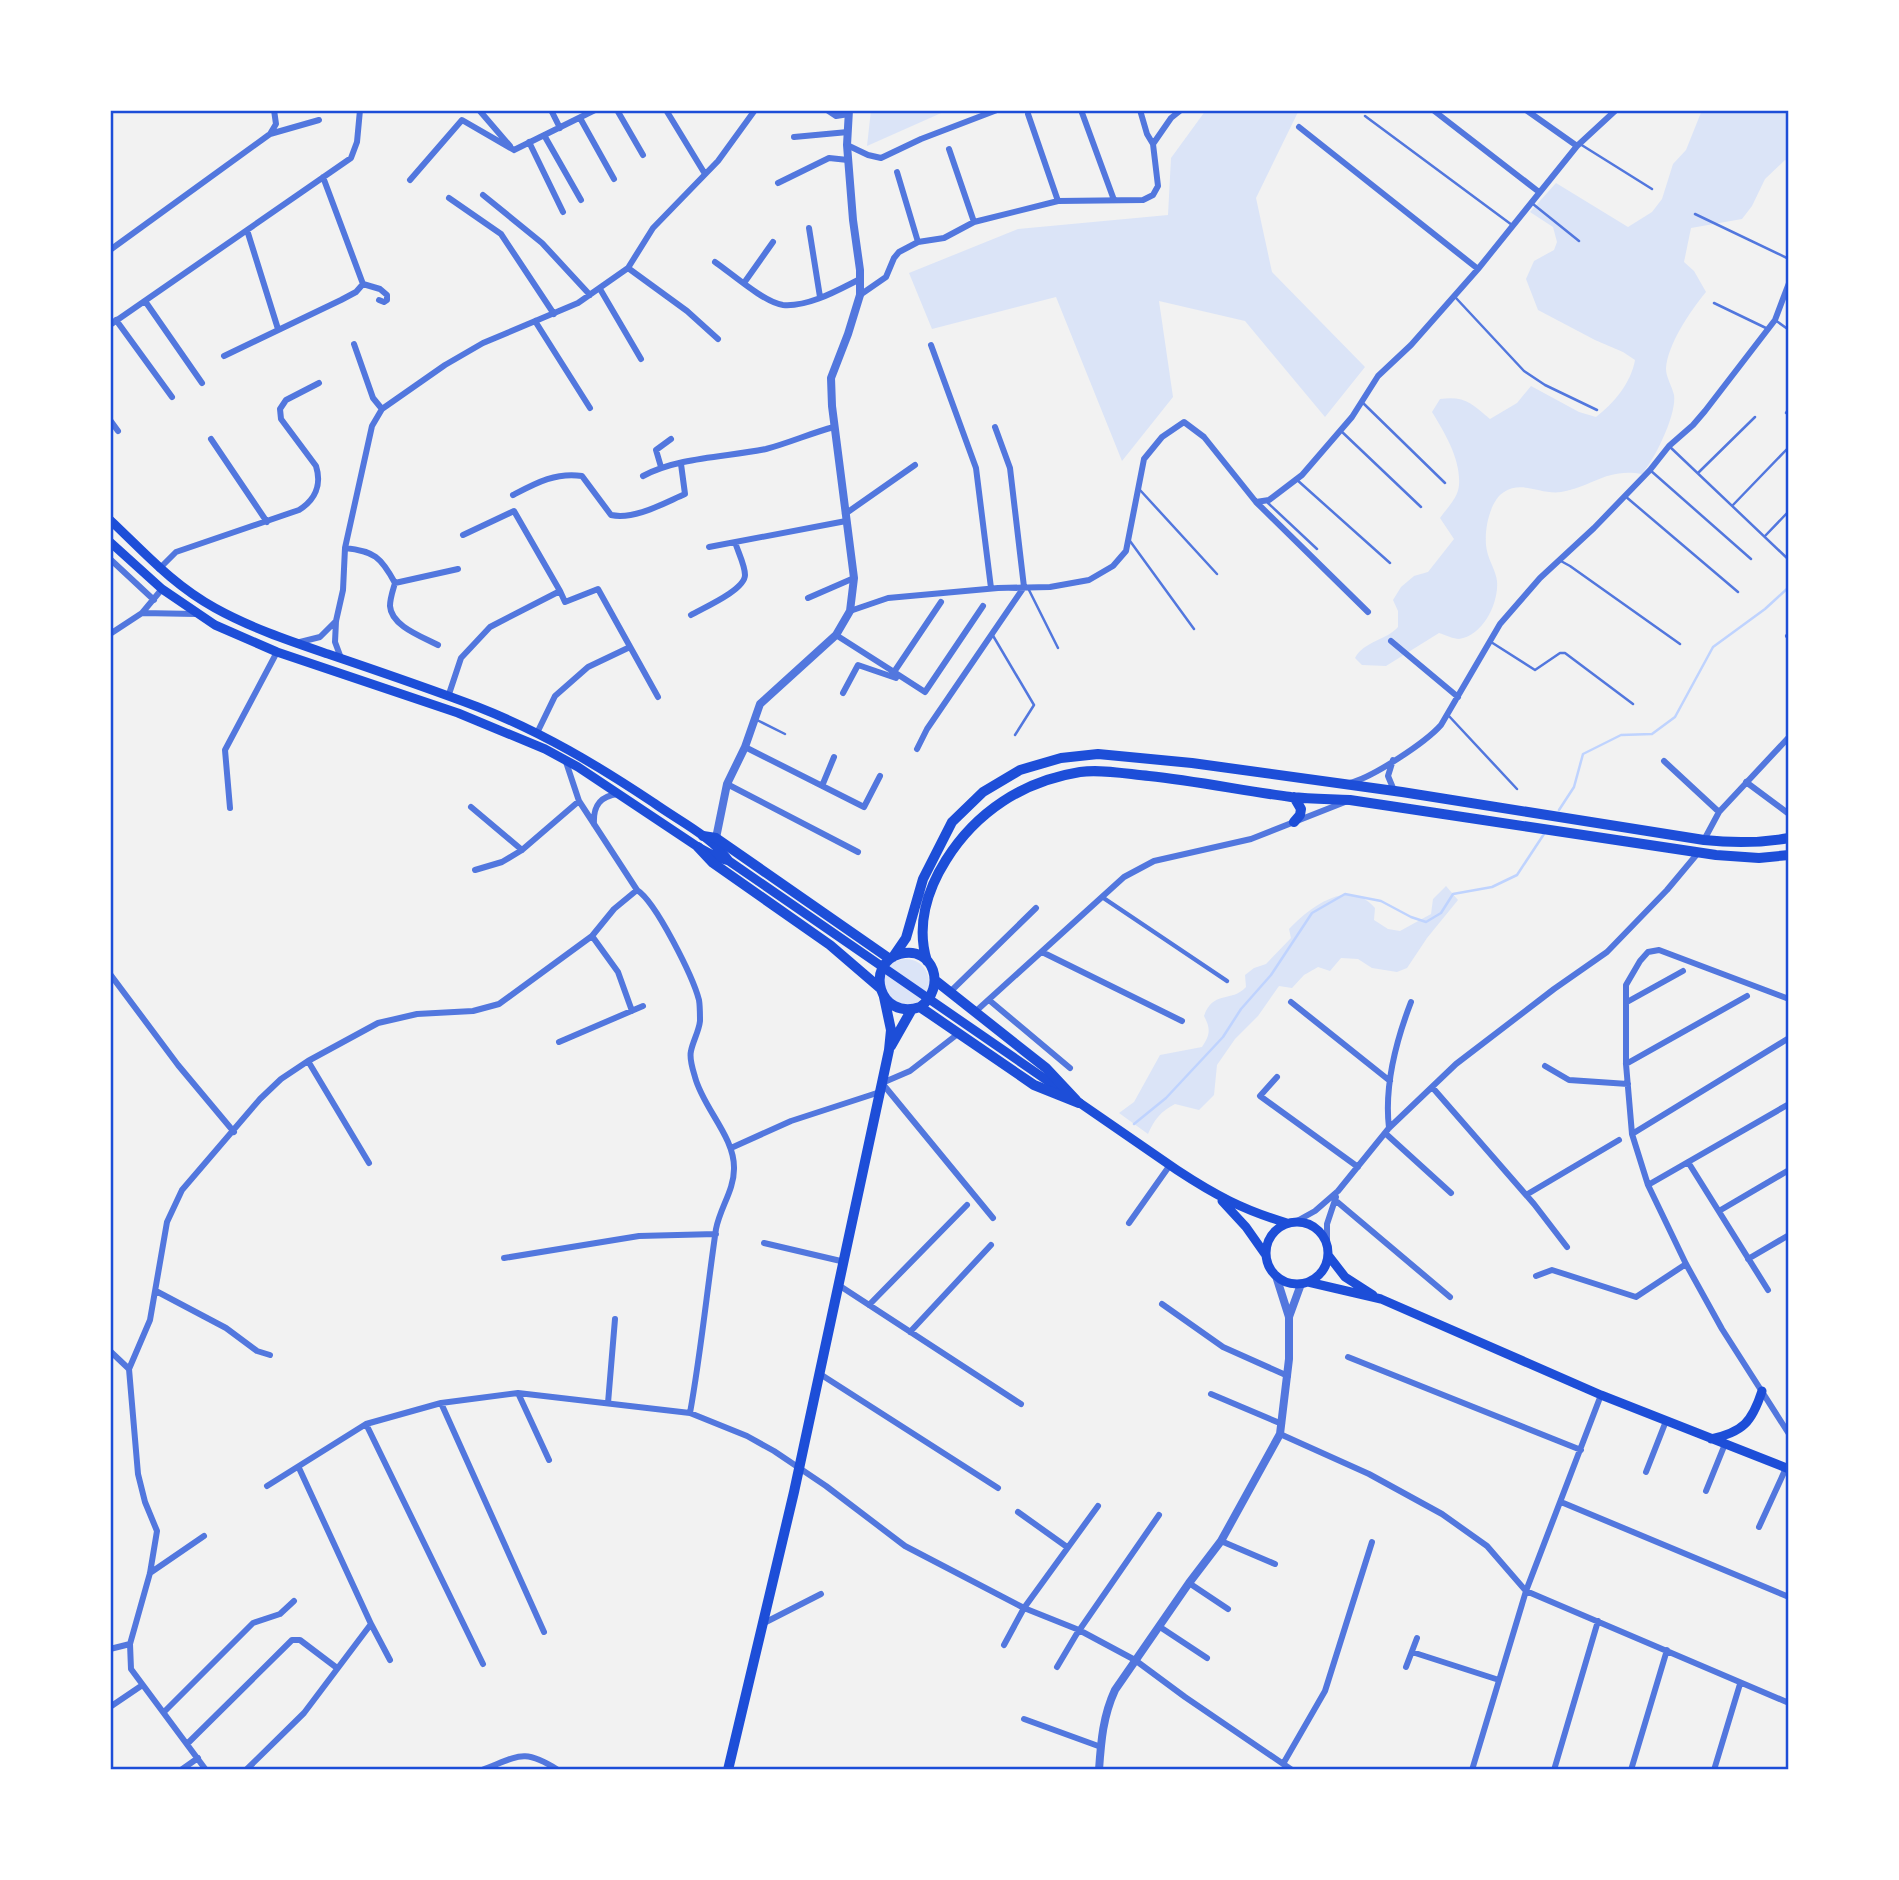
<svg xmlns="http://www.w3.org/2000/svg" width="1899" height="1880" viewBox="0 0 1899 1880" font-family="Commissioner,sans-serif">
	<rect width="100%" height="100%" fill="#f2f2f2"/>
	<!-- green -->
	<path fill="#dbe4f7" d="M871 110H948L867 146Z
		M1206 110H1299L1256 198 1272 272 1365 367 1325 417 1245 321 1159 301 1173 397 1122 461 1056 297 932 329 909 273 1018 229 1168 215 1171 158Z
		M1702 110H1789V161L1785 160 1765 179 1752 206 1742 219 1691 228 1684 262 1694 271 1706 292C1691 310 1667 345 1666 369 1666 377 1672 386 1674 395 1677 414 1655 459 1642 474 1605 468 1593 487 1561 492 1541 495 1522 480 1504 492 1489 501 1483 534 1487 551 1489 561 1496 571 1497 581 1499 603 1483 636 1459 639 1454 639 1445 635 1439 633L1386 666 1362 665 1355 658C1364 641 1387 640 1398 627V611L1393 600 1401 587 1414 576 1428 572 1454 539 1440 518C1447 508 1458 498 1459 485 1461 460 1445 433 1432 412L1440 399C1465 396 1471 403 1490 419L1517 403 1531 386 1579 412 1596 417C1614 403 1631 383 1635 360L1623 352 1595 340 1538 310 1526 279 1534 261 1554 250 1557 242 1553 227 1530 212 1556 183 1628 227 1652 212 1662 199 1673 164 1686 150Z
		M1446 886 1458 900 1427 938 1407 968 1397 972 1372 968 1358 959 1341 958 1330 971 1318 967 1304 975 1292 988 1279 986 1258 1016 1235 1039 1217 1065 1214 1095 1199 1110 1175 1104C1160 1112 1155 1119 1148 1134L1119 1113 1134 1102 1160 1055 1202 1047C1210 1035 1211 1029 1204 1016 1213 990 1231 1003 1246 987L1245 975 1254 968 1266 964 1291 938 1289 929C1310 907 1349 877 1375 908L1374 920 1388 929 1400 931 1431 914 1433 899Z
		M883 982a23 23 0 1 1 46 0a23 23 0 1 1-46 0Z"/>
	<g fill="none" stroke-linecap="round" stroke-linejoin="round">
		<!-- stream -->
		<path stroke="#bfd3fe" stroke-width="2.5" d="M1559 810 1574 787 1583 754 1621 735 1652 734 1675 717 1713 647 1765 609 1789 587
			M1134 1124 1166 1098 1223 1037 1241 1009 1271 975 1312 913 1345 894 1381 901 1411 917 1426 922 1441 913 1453 894 1492 887 1517 875 1544 834"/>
		<!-- service -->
		<path stroke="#5277de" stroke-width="2.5" d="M1365 116 1512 225
			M1580 144 1652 189
			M1533 204 1579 241
			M1695 214 1789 259
			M1456 298 1524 371 1545 385 1597 410
			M1714 303 1768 329
			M1775 320 1789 330
			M1362 402 1445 483
			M1786 413 1789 408
			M1340 430 1421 507
			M1669 446 1788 559
			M1650 470 1751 559
			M1699 472 1755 417
			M1296 479 1390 563
			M1140 490 1217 574
			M1625 496 1738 592
			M1268 503 1317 549
			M1733 505 1789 447
			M1765 536 1789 511
			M1130 541 1194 629
			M1559 560 1570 566 1680 644
			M1029 590 1058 648
			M992 634 1034 705 1015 735
			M1491 642 1535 670 1560 653H1565L1633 704
			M1448 715 1517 789
			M757 720 785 734"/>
		<!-- pedestrian -->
		<path stroke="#5277de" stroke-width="4.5" d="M1102 897 1227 981"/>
		<!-- minor -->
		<path stroke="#5277de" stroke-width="6" d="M479 110 510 146
			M551 110 560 128
			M617 110 643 155
			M666 110 705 174
			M827 110 836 116 849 114
			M1081 110 1114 200
			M1140 110 1147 134 1153 144
			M1433 110 1539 192
			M1526 110 1577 146
			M1028 114 1058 201
			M580 118 614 179
			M1299 127 1478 269
			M270 134 319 120
			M544 135 581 200
			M794 137 848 132
			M529 142 563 212
			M847 145 868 155 881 158 921 139 997 110
			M949 149 974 222
			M514 150 595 110
			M897 172 918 242
			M323 177 363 284
			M410 180 462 120 514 150
			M778 183 829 158 848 160
			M483 195 542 243 590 295
			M449 198 501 234 554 314
			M809 228 820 297
			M247 230 278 329
			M110 250 270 134 276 124 274 110
			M715 262C731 273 765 303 783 305 809 307 838 290 860 279
			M628 268 687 311 718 339
			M744 283 773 242
			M363 284 380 289 387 295V300L384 302 379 300
			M600 289 641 359
			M860 295 886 277 894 258 899 252 918 242 944 238 974 222 1058 201 1143 200 1153 195 1158 186 1153 144 1171 118 1181 110
			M145 301 202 383
			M116 320 172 397
			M535 321 590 408
			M110 325 351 158 357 142 360 110
			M354 344 373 398 382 409
			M931 345 976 468 991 588
			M224 356 341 300 356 292 363 284
			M110 420 118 431
			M211 439 267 522
			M661 467 656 450 671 439
			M643 476C678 457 727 457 766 449 789 443 811 433 834 427
			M513 495C536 483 556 472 582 476L611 515C635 520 664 503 685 494L681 464
			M1256 502 1368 612
			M845 514 915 465
			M463 535 514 511 560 591
			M709 547 846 521
			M345 548C374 551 381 557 395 583 393 590 390 598 390 606 391 626 423 637 438 645
			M110 559 154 600
			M159 569 176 552 299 510C315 500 322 485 316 466L281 419 280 409 286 400 319 383
			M395 583 458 569
			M808 598 854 578
			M850 611 888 598 998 588 1050 587 1089 580 1113 566 1126 551 1144 459 1162 437 1184 422 1204 437 1256 502 1269 500 1302 475 1352 417 1378 376 1411 345 1478 269 1577 146 1616 110
			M142 613 196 614
			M691 615C703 608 745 590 745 575 745 565 738 552 735 542
			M110 634 142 613 162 589
			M836 635 894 672 941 602
			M1788 636 1789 637
			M1391 641 1458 697
			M296 643 320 637 336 621
			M341 658 335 642 336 621 343 590 345 548 372 426 382 409 445 365 483 343 578 303 628 268 653 228 718 161 755 110
			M894 672 925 692 983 606
			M843 693 858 665 896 678
			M448 697 461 658 490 627 560 591 565 602 598 589 658 697
			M537 733 555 696 588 667 630 647
			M745 747 864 807 880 776
			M917 749 927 729 1024 587 1010 468 995 427
			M565 759 579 801 637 890C656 902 693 977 699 1000 700 1006 700 1015 700 1021 699 1031 693 1041 691 1051 689 1059 693 1070 695 1077 703 1108 735 1137 734 1169 734 1190 720 1208 716 1229 707 1290 701 1352 690 1413
			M1393 760 1388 776 1393 788 1398 791
			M1664 761 1719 812
			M1746 782 1789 814
			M1350 783C1373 777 1425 743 1441 725L1500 624 1540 578 1594 528 1650 470 1669 446 1693 425 1705 411 1775 320 1789 283
			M727 784 858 852
			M822 786 834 757
			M471 807 522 850
			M230 808 225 750 277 652
			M594 824C593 806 600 796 618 794
			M1704 840 1719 812 1789 737
			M475 870 502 862 522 850 579 801
			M592 936 618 972 632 1011
			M1042 952 1182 1021
			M110 974 178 1065 234 1132
			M949 993 1036 908
			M1789 999 1659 950 1648 952 1640 961 1626 985V1064L1632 1134 1648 1185 1686 1264 1722 1329 1789 1434
			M989 1000 1070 1068
			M1291 1002 1390 1081
			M1627 1002 1683 971
			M975 1012 1124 877 1154 861 1251 839 1345 802
			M959 1033 910 1071 882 1083 993 1218
			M559 1042 643 1006
			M308 1061 369 1163
			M1626 1064 1747 996
			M1545 1066 1569 1080 1628 1084
			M1277 1077 1260 1096 1358 1167
			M1432 1087 1534 1204 1567 1247
			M1389 1128C1384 1086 1396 1041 1411 1002
			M1385 1133 1451 1193
			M1632 1134 1789 1038
			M731 1148 791 1121 880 1092
			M1688 1162 1768 1290
			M1648 1185 1789 1104
			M1526 1195 1619 1140
			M1335 1200 1450 1297
			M1719 1211 1789 1170
			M1297 1221 1315 1211 1338 1191 1389 1128 1456 1064 1554 989 1607 952 1667 890 1698 853
			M1129 1223 1170 1165
			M1327 1242V1224L1336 1197
			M764 1243 845 1262
			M504 1258 639 1236 716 1234
			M1748 1259 1789 1235
			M1536 1276 1552 1270 1636 1297 1686 1264
			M840 1286 1021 1404
			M156 1291 226 1328 257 1351 270 1355
			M1162 1304 1223 1347 1288 1376
			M869 1305 967 1205
			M910 1332 991 1245
			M110 1351 129 1369
			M1348 1357 1581 1450
			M820 1374 998 1488
			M518 1393 549 1460
			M1211 1394 1282 1424
			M441 1403 544 1632
			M608 1403 615 1319
			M366 1424 483 1664
			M1280 1434 1369 1474 1442 1514 1487 1546 1526 1591 1789 1703
			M1646 1472 1666 1421
			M267 1486 366 1424 441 1403 518 1393 690 1413 747 1436 774 1451 826 1486 905 1546 1024 1608 1079 1630 1135 1660 1185 1697 1292 1770
			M1706 1491 1725 1444
			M1561 1502 1789 1597
			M1018 1512 1067 1547
			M1759 1527 1786 1468
			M1221 1541 1275 1564
			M150 1573 204 1536
			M1189 1583 1228 1609
			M764 1623 821 1594
			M371 1624 390 1660
			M1160 1627 1207 1658
			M1004 1645 1024 1608 1098 1506
			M110 1649 130 1644
			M1412 1652 1499 1680
			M1057 1667 1076 1635 1159 1515
			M1406 1667 1417 1638
			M110 1707 141 1686
			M164 1712 253 1623 280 1614 294 1601
			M1024 1719 1101 1747
			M187 1744 292 1640H300L337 1668
			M1283 1764 1325 1691 1372 1542
			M181 1770 198 1758
			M206 1770 131 1669 130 1644 150 1573 157 1531 145 1502 138 1474 129 1369 150 1320 167 1222 182 1190 260 1099 281 1079 308 1061 378 1023 417 1014 473 1011 499 1004 592 936 614 909 637 890
			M246 1770 304 1713 371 1624 299 1468
			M482 1770C519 1756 523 1748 558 1770
			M1472 1770 1526 1591 1601 1395
			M1554 1770 1598 1621
			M1631 1770 1667 1650
			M1714 1770 1740 1684"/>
		<!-- tertiary -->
		<path stroke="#5277de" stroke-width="8" d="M716 838 727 784 745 747 760 704 836 635 850 611 854 578 832 406 831 378 848 334 860 295V270L853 220 847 145 849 110
			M1289 1317 1301 1284
			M1099 1770C1101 1741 1103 1716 1115 1690L1189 1583 1221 1541 1280 1434 1289 1359V1317L1276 1276"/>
		<!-- secondary -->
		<path stroke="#1d4ed8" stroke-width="9" d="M110 520C145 553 173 585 215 608 251 628 290 641 328 654 378 671 428 688 478 707 542 732 597 765 654 803 679 821 711 836 729 861L1177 1170C1215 1195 1243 1210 1287 1223
			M110 542 162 589 215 625 277 652 458 713 545 749 578 767 698 847 718 858 729 861
			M1222 1201 1246 1227 1265 1254
			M1266 1253a31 31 0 1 1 62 0a31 31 0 1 1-62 0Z
			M1328 1255 1345 1277 1373 1295
			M1308 1282 1381 1299 1601 1395 1789 1469
			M1711 1439C1743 1432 1752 1422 1762 1391"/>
		<!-- primary -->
		<path stroke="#1d4ed8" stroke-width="10" d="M1294 822 1300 815 1301 809 1294 797
			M703 836 716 838 890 959
			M698 847 713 863 830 945 880 988
			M893 957 906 938 923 879 952 822 983 792 1020 770 1061 758 1098 754 1192 763 1402 792 1704 840C1732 843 1761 843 1789 838
			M927 961C916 926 927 890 946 860 976 812 1023 781 1080 772 1102 769 1127 774 1149 776 1197 781 1244 791 1291 797 1311 799 1331 799 1350 800L1716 855 1759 858 1789 855
			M936 981 1046 1068 1076 1100
			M920 1007C947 988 934 945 900 954 864 964 879 1021 920 1007L1034 1085 1079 1103
			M891 1046 912 1009
			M728 1770 794 1492 889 1050 891 1030 884 997"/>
	</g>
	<!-- border -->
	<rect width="1899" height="1880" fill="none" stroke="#ffffff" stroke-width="224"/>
	<rect x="112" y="112" width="1675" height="1656" fill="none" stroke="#1d4ed8" stroke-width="2.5"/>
</svg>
